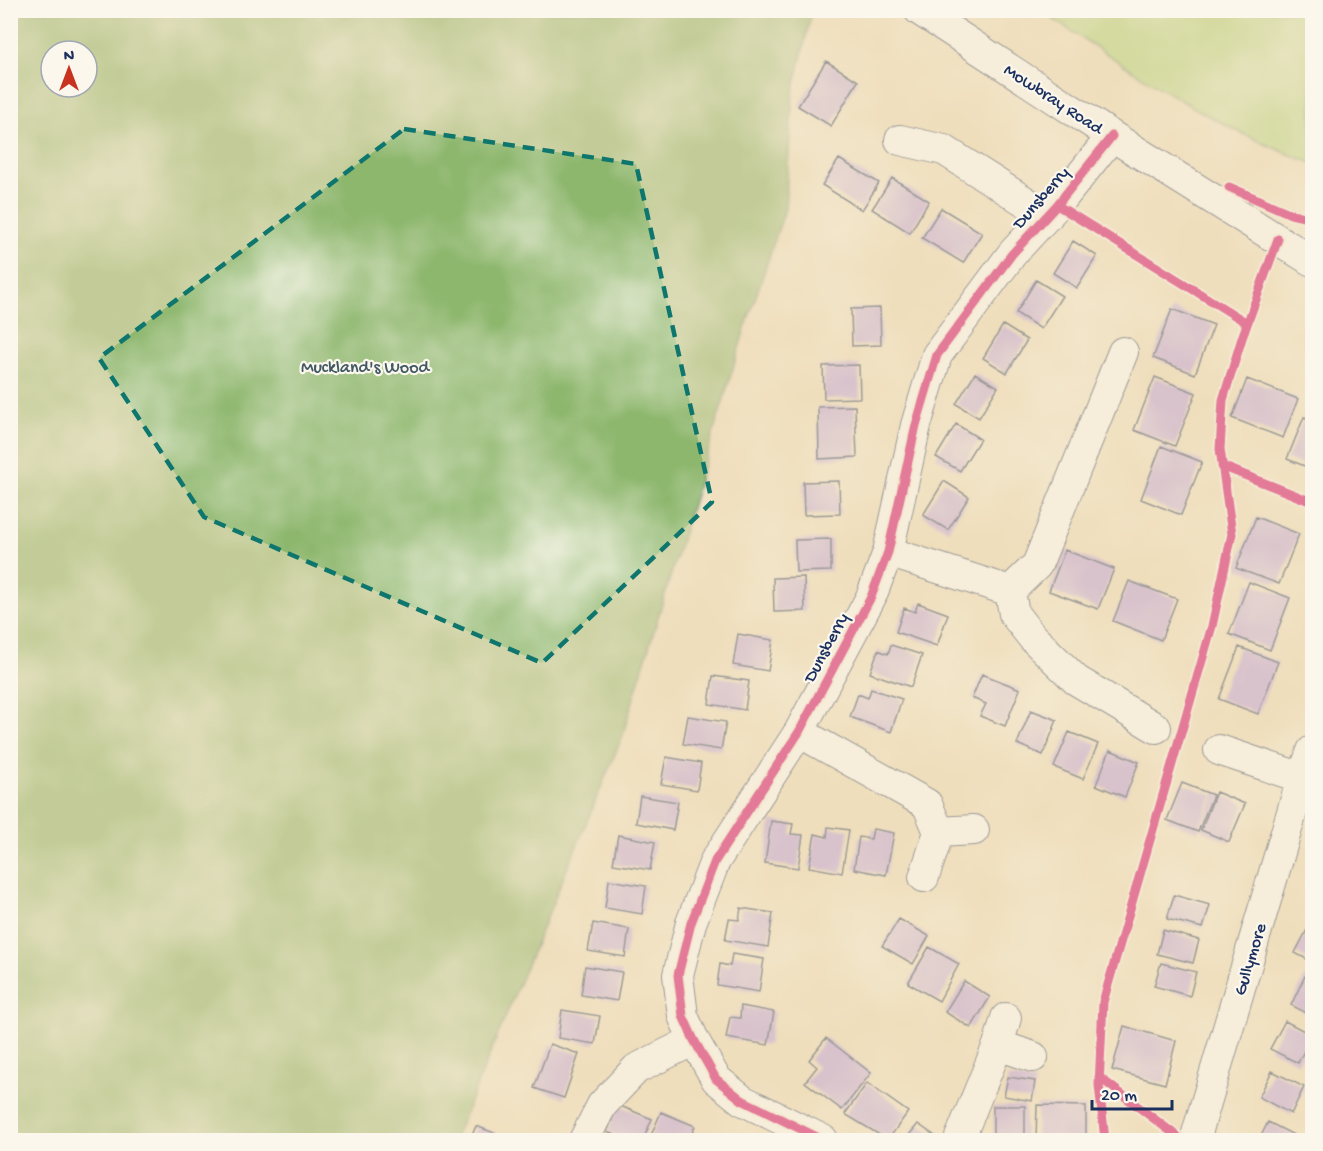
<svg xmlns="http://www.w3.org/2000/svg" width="1323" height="1151" viewBox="0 0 1323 1151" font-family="'Gochi Hand',sans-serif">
	<rect width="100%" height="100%" fill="#fbf7ec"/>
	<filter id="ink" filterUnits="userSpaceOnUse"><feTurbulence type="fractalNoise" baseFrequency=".0167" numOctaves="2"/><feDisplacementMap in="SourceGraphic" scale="12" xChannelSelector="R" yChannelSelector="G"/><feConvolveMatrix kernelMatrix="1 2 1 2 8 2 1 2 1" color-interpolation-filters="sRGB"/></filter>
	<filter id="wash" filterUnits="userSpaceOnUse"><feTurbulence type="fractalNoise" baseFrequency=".008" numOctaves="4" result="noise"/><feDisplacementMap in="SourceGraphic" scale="24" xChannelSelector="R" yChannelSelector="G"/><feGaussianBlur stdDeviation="1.35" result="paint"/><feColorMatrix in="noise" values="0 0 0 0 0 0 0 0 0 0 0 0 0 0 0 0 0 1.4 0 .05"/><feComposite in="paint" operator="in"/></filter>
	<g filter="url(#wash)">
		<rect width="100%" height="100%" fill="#efdebc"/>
		<!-- green -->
		<path fill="#b3d67f" stroke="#67826e" stroke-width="1.5" d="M1041 11H1312V163C1214 128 1127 67 1041 11Z"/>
		<!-- forest -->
		<path fill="#8eb76e" stroke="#547366" stroke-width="1.5" fill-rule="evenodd" d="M10 11H812L793 93 785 209 743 335 622 737 454 1140H11ZM51 51H87V87H51Z"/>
		<g id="blocks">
			<!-- building -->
			<path fill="#bda0e1" d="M826 61 858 81 831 126 798 106Z
				M839 159 879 183 862 210 822 185Z
				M892 178 929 201 910 233 872 209Z
				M941 208 982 233 963 263 922 238Z
				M1073 241 1097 256 1077 288 1053 273Z
				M1036 280 1062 296 1041 329 1016 313Z
				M880 308 881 345 852 346 851 309Z
				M1172 309 1214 325 1195 374 1153 358Z
				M1003 325 1027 340 1007 373 983 358Z
				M859 365 860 398 824 399 823 366Z
				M975 373 998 387 979 418 956 404Z
				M1155 377 1196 393 1175 446 1134 430Z
				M1247 379 1298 399 1283 438 1232 418Z
				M855 406 857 457 819 459 818 407Z
				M1304 417 1312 420V469L1287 459Z
				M956 424 980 439 960 471 936 457Z
				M1161 446 1202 462 1181 515 1141 499Z
				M839 481 840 514 804 515 803 482Z
				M944 481 969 497 948 530 923 515Z
				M1256 517 1299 534 1279 584 1236 568Z
				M831 539V571L796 572 795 540Z
				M1065 550 1114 569 1098 609 1049 591Z
				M804 577 805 611 774 612 773 578Z
				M1129 581 1177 599 1161 640 1113 621Z
				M1249 582 1290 598 1270 650 1229 634Z
				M918 603 948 614 937 646 896 632 904 608 915 612Z
				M738 634 773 640 768 671 733 665Z
				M891 645 922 655 911 687 870 673 878 650 888 654Z
				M1239 647 1278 662 1258 714 1219 699Z
				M982 674 1020 689 1005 726 980 716 986 704 972 698Z
				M713 676 749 681 745 710 709 704Z
				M871 689 902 699 891 732 850 717 858 694 868 698Z
				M1031 710 1057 720 1043 755 1017 744Z
				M688 716 726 722 721 750 683 744Z
				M1069 732 1098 744 1083 779 1054 767Z
				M1110 750 1139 762 1125 797 1096 785Z
				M666 757 701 763 697 790 661 784Z
				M1182 783 1213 795 1198 832 1167 820Z
				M1216 792 1245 804 1229 842 1201 830Z
				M640 796 678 802 673 830 636 823Z
				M771 821 793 824 791 834 803 835 798 868 765 863Z
				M828 827 849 830 842 873 809 867 815 834 827 837Z
				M873 829 894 833 886 875 854 869 859 837 871 839Z
				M618 835 655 842 650 870 613 864Z
				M609 880 646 886 642 914 605 908Z
				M1174 895 1210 905 1203 928 1167 919Z
				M741 908 773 913 768 947 725 940 729 919 739 920Z
				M899 919 929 936 913 964 882 946Z
				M593 923 629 929 625 957 588 951Z
				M1310 924 1312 925V962L1295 953Z
				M1163 930 1199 940 1193 963 1157 954Z
				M929 947 959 964 939 1001 908 983Z
				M732 954 764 959 759 992 717 985 720 964 730 966Z
				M1161 963 1196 972 1190 996 1154 986Z
				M585 966 622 972 617 1001 581 995Z
				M1305 976 1312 980V1016L1291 1005Z
				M964 981 990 997 971 1028 945 1012Z
				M741 1006 774 1012 768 1045 726 1038 730 1017 740 1018Z
				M562 1010 600 1016 595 1044 558 1038Z
				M1285 1021 1312 1035 1298 1063 1270 1049Z
				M1124 1026 1176 1041 1165 1084 1112 1070Z
				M826 1038 871 1073 842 1110 805 1082 817 1067 809 1060Z
				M550 1044 579 1054 564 1098 534 1088Z
				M1272 1071 1304 1087 1291 1114 1259 1097Z
				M1008 1077 1035 1081 1032 1101 1004 1096Z
				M867 1083 908 1112 888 1140 845 1114Z
				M618 1105 652 1119 643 1140H627L607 1132Z
				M1037 1105 1086 1106V1140H1036Z
				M993 1106H1025V1140H993Z
				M661 1112 695 1126 689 1140H649Z
				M1268 1122 1296 1136 1294 1140H1259Z
				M918 1124 935 1136 932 1140H905Z
				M476 1126 513 1140H470Z"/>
		</g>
	</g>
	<g filter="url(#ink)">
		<use href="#blocks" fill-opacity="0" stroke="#3b496c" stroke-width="1.5"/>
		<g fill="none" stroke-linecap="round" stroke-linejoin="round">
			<defs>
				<path id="minor" d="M919 10 1112 136 1312 261
					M900 140 944 150 1048 216
					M888 552 1010 591 1014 614 1032 637 1076 680 1156 728
					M1010 591 1037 565 1123 352
					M799 732 927 804 939 832
					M1219 750 1302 778
					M924 877 939 832 974 830
					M998 1045 1033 1057
					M584 1140 602 1105 636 1069 694 1040
					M823 1140 742 1100 716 1079 694 1040 683 1016 678 975 691 923 715 861 799 732 871 597 888 552 916 425 937 355 1012 254 1057 205 1112 136
					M959 1140 998 1045 1006 1018
					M1195 1140 1302 778 1312 751"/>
			</defs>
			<!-- minor casing -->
			<use href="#minor" stroke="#3b496c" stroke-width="32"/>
			<!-- minor -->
			<use href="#minor" stroke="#fff" stroke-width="30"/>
			<defs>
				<path id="cycleway" d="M1229 187 1291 214 1312 219
					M1057 205 1247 323
					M1222 466 1312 502
					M1099 1077 1182 1140
					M823 1140 742 1100 716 1079 694 1040 683 1016 678 975 691 923 715 861 799 732 871 597 888 552 916 425 937 355 1012 254 1057 205 1112 136
					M1105 1140 1099 1085 1103 1002 1212 626 1232 534 1220 449 1223 400 1242 338 1278 239"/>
			</defs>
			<!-- cycleway casing -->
			<use href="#cycleway" stroke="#fbf7ec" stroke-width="13"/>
			<!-- cycleway -->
			<use href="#cycleway" stroke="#d6006c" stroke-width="9"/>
		</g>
	</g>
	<!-- marked area -->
	<path d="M0 0H1323V1151H0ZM404 129 636 164 712 502 542 663 204 517 99 358Z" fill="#efdebc" fill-opacity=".55" fill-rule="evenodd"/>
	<path fill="none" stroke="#0f766e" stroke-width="4.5" stroke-dasharray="12 8" stroke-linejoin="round" d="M404 129 636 164 712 502 542 663 204 517 99 358Z"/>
	<g text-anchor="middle" stroke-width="4.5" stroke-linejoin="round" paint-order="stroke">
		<!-- street labels -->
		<g font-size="18" fill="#1b2f5e" stroke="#fbf7ec">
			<text transform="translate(1054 98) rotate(33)" y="6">Mowbray Road</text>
			<text transform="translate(1040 197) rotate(-49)" y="6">Dunsberry</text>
			<text transform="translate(825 647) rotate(-62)" y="6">Dunsberry</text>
			<text transform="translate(1249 959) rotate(-73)" y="6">Gullymore</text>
		</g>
		<!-- park labels -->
		<g font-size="18" fill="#415966" stroke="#fbf7ec">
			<text x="365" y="372">Muckland's Wood</text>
		</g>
	</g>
	<!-- margin -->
	<rect width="1323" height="1151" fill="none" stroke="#fbf7ec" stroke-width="36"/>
	<!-- north arrow -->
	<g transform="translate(69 69)"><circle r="28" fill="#fbf7ec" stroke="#a1a7b3" stroke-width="1.5"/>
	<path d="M0-4.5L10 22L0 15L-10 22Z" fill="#c8321e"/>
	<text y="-9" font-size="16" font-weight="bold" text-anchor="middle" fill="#1b2f5e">N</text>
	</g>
	<!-- scale -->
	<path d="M1092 1100v9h80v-9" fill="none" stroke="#1b2f5e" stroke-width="3"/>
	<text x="1101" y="1100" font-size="18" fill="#1b2f5e" stroke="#fbf7ec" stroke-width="4.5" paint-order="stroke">20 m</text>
</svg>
